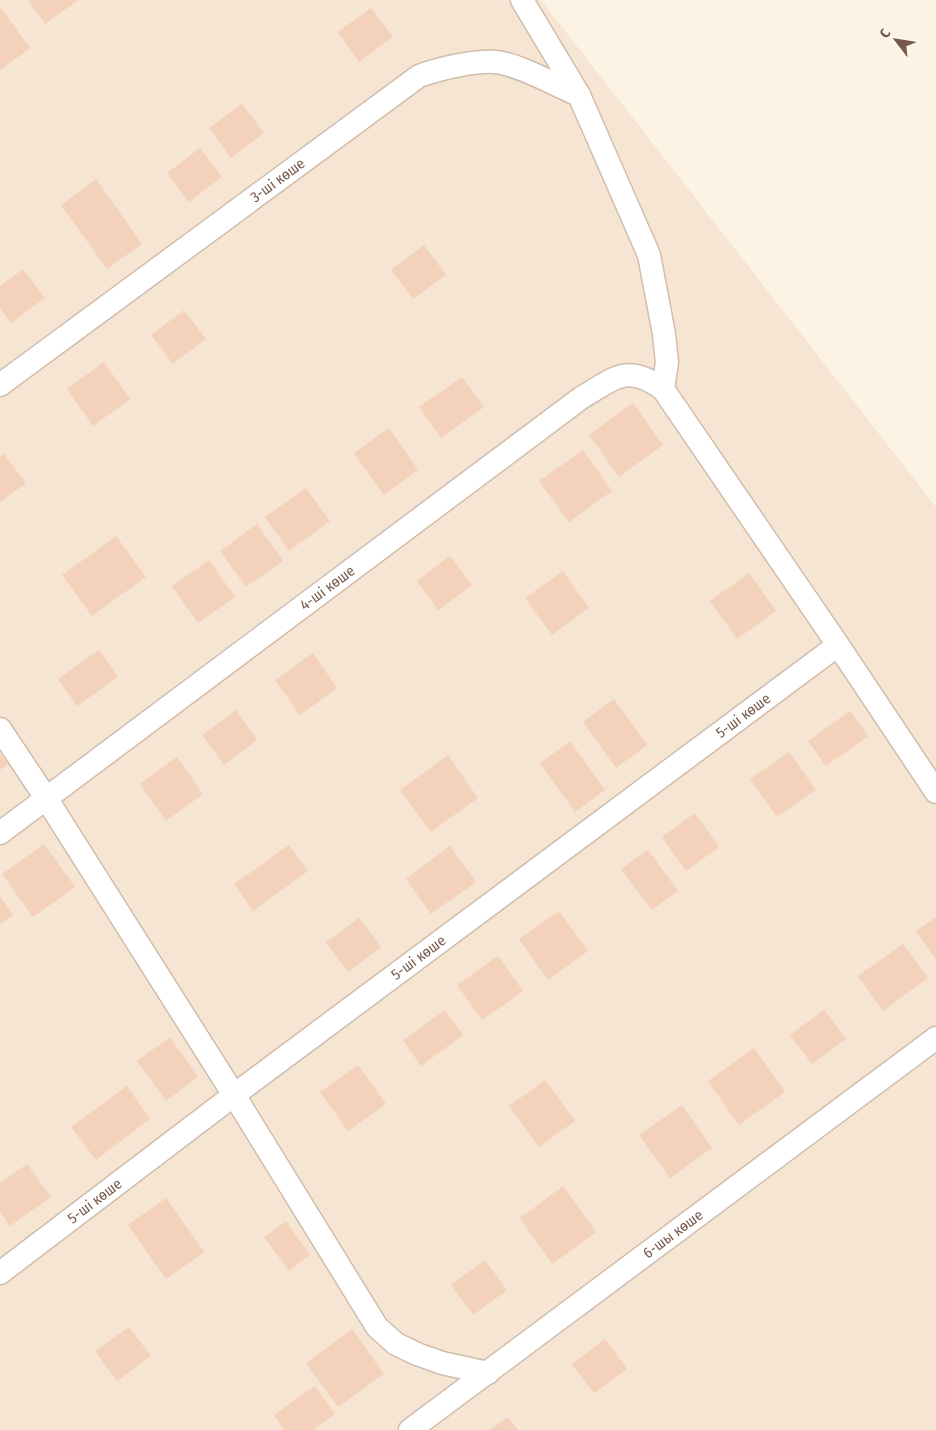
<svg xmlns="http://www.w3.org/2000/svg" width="936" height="1430" viewBox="0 0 936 1430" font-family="'Fira Sans Condensed',sans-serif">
	<rect width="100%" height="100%" fill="#fdf3e4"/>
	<!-- residential -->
	<path fill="#f5e5d2" d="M0 0H541L936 507V1430H0Z"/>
	<!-- building -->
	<path fill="#f3d1bb" d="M28 0H78L45 24Z
		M0 7 30 48 0 70Z
		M371 8 393 37 359 62 338 32Z
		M242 104 264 133 231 158 209 128Z
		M200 148 222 177 189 202 167 173Z
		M96 179 142 244 107 269 61 205Z
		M424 245 446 275 413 299 391 270Z
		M23 269 45 298 11 323 0 308V286Z
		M184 310 206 339 173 364 151 335Z
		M104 362 130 399 93 426 67 389Z
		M462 377 484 407 441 438 419 407Z
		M633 403 663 445 619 477 589 435Z
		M389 428 418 470 384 495 354 453Z
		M583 450 612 491 569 522 539 481Z
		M4 454 26 483 0 502V457Z
		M306 488 330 521 289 551 265 517Z
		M257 524 283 561 246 587 220 551Z
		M116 536 146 577 92 616 62 575Z
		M450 556 472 585 438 610 417 581Z
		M209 560 235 597 198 623 172 586Z
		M563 571 589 608 552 635 525 598Z
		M749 573 776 611 737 639 710 601Z
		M99 650 118 677 77 706 58 679Z
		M313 653 337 688 300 715 275 680Z
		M614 699 647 745 616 768 583 722Z
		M236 710 257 740 224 765 202 735Z
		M850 711 868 736 826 766 808 741Z
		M570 741 605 790 575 812 540 763Z
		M789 752 816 790 777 817 750 779Z
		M0 754 8 764 0 770Z
		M448 755 478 798 431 832 400 790Z
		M177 757 203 794 166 821 140 784Z
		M695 813 719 847 686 871 662 837Z
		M44 844 75 887 33 917 2 874Z
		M289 845 308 871 253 911 234 884Z
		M450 846 476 882 431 914 406 879Z
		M648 850 678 891 652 910 621 869Z
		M0 896 13 915 0 924Z
		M559 911 588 951 548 980 519 939Z
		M936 917V960L916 931Z
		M359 918 381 947 348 972 326 942Z
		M903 944 928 978 883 1011 858 976Z
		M498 956 523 991 482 1020 457 985Z
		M445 1010 463 1035 421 1066 403 1040Z
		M824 1010 846 1039 812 1064 790 1035Z
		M170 1037 198 1077 166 1101 137 1061Z
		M754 1048 785 1092 739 1125 708 1081Z
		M358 1065 386 1104 348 1131 320 1092Z
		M545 1080 575 1121 539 1147 509 1106Z
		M127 1086 150 1119 96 1160 71 1127Z
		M682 1105 712 1148 670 1178 639 1135Z
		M27 1164 51 1197 10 1226 0 1211V1183Z
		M563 1186 596 1232 552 1264 520 1218Z
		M166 1198 204 1252 166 1279 128 1225Z
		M286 1221 310 1255 289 1271 264 1237Z
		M485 1260 507 1290 473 1315 451 1285Z
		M129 1327 151 1356 117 1381 95 1351Z
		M352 1329 384 1374 338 1407 306 1363Z
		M605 1339 627 1369 594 1393 572 1364Z
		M315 1386 335 1414 313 1430H284L274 1415Z
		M508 1417 518 1430H490Z"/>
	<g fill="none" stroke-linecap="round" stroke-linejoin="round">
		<defs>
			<g id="street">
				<path d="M522 0 579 95 649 255 664 334 667 362 663 389 838 645 936 792"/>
				<path id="s1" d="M0 385 419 76C438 69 475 60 496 62 518 64 557 86 579 95"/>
				<path d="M0 729 46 798 234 1095 377 1327 396 1344 417 1354 442 1363 488 1373"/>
				<path id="s2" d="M0 833 581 398C615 378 627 363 663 389"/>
				<path id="s3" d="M0 1273 234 1095 838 645"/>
				<path id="s4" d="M410 1430 936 1038"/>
			</g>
		</defs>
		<!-- street casing -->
		<use href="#street" stroke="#d1bdad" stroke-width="25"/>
		<!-- street -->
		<use href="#street" stroke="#fff" stroke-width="22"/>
	</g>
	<g text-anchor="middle" stroke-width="4.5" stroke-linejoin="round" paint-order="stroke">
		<!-- street labels -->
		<g font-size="15" fill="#765949" stroke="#fff7eb">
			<text dy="5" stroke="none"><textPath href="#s1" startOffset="345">3-ші көше</textPath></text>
			<text dy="5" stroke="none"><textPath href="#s2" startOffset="409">4-ші көше</textPath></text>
			<text dy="5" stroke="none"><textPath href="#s3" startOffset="929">5-ші көше</textPath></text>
			<text dy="5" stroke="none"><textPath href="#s3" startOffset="524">5-ші көше</textPath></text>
			<text dy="5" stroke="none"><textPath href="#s3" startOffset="119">5-ші көше</textPath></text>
			<text dy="5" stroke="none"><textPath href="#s4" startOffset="328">6-шы көше</textPath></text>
		</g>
	</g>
	<!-- north arrow -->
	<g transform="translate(896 40) rotate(301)" stroke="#fff7eb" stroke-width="4" paint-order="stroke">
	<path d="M0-4L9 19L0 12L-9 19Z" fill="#765949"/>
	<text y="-8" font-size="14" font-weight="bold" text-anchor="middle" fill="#765949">С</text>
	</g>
</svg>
